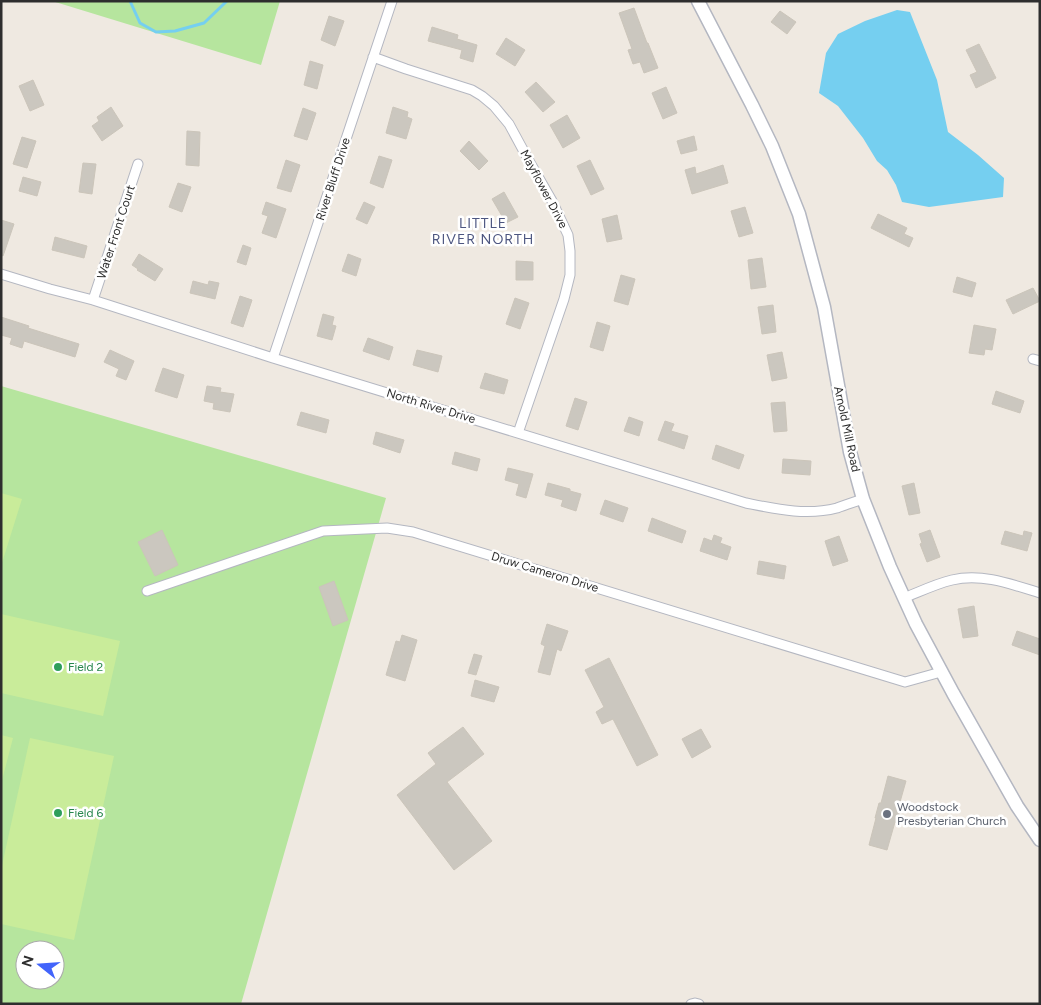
<svg xmlns="http://www.w3.org/2000/svg" width="1041" height="1005" viewBox="0 0 1041 1005" font-family="Figtree,sans-serif">
	<rect width="100%" height="100%" fill="#efe9e1"/>
	<!-- green -->
	<path fill="#b6e59e" fill-rule="evenodd" d="M52 1H280L261 65Z
		M1 386 386 498 241 1004H1ZM25 950H55V980H25Z"/>
	<!-- pitch -->
	<path fill="#c9ec9a" d="M1 493 22 499 1 566Z
		M1 614 120 641 103 716 1 693Z
		M1 735 13 738 1 784Z
		M30 738 114 756 74 940 1 924V870Z"/>
	<!-- water -->
	<path fill="#75cff0" d="M897 10 910 12 937 80 948 132 978 155 1004 178 1003 197 929 207 902 202 896 185 887 170 877 161 863 138 838 106 819 93 826 53 838 34 865 21Z"/>
	<g fill="none" stroke-linecap="round" stroke-linejoin="round">
		<!-- stream -->
		<path stroke="#75cff0" stroke-width="3" d="M130 1 140 23 156 32 175 31 204 23 227 1"/>
	</g>
	<!-- building -->
	<path fill="#cbc7bf" stroke="#cbc5ba" d="M634 8 647 43H648L658 68 644 73 640 62 633 64 628 50 632 49 619 13Z
		M780 11 796 22 787 34 771 22Z
		M329 16 344 21 335 46 321 40Z
		M432 27 458 35 457 39 477 45 473 62 460 58 462 50 428 41Z
		M506 38 525 50 515 66 496 54Z
		M979 44 996 78 976 88 970 75 977 72 966 50Z
		M310 61 323 65 317 89 304 85Z
		M33 80 44 105 30 111 19 86Z
		M536 82 555 102 543 112 525 92Z
		M666 87 677 113 663 119 652 93Z
		M111 107 123 126 102 141 92 126 99 121 97 117Z
		M393 107 408 112 407 117 412 119 406 139 386 133Z
		M303 108 316 113 307 140 294 136Z
		M567 115 580 138 563 148 550 125Z
		M187 131 200 132 199 166 186 165Z
		M694 136 697 150 681 154 677 141Z
		M22 137 36 141 27 168 13 164Z
		M469 141 488 161 479 170 460 151Z
		M379 156 392 160 383 188 370 183Z
		M286 160 300 165 291 192 277 188Z
		M590 160 604 189 591 195 577 166Z
		M83 163 96 164 92 194 79 192Z
		M723 165 728 183 692 194 685 170 695 167 696 174Z
		M23 177 41 182 37 196 19 191Z
		M178 183 191 187 182 212 169 207Z
		M504 192 518 217 506 223 492 199Z
		M266 202 286 209 276 238 262 233 268 216 262 214Z
		M364 202 375 207 367 224 356 219Z
		M745 207 753 233 739 237 731 211Z
		M878 214 907 228 904 234 913 238 909 247 871 228Z
		M617 215 622 239 607 242 602 219Z
		M1 220 14 224 3 256 1 255Z
		M55 237 87 246 84 258 52 250Z
		M243 245 251 248 246 265 237 262Z
		M139 254 163 269 155 281 137 270 138 269 132 265Z
		M348 254 361 259 356 276 342 271Z
		M762 258 766 287 751 289 748 260Z
		M516 261 533 262V280H516Z
		M621 275 635 279 628 305 614 301Z
		M957 277 976 283 972 297 953 292Z
		M193 281 208 285 209 281 219 283 215 299 190 293Z
		M1033 288 1040 301 1013 314 1006 300Z
		M240 296 252 300 243 327 231 323Z
		M515 298 529 303 520 329 506 324Z
		M773 305 776 332 762 334 758 307Z
		M323 314 334 317 332 325 336 326 332 340 317 336Z
		M1 317 29 326 28 328 79 344 75 357 24 341 22 348 10 344 12 338 1 335Z
		M597 322 610 326 603 351 590 347Z
		M974 325 996 329 992 350 985 349 984 355 969 353Z
		M368 338 393 347 389 360 363 351Z
		M110 350 134 361 126 380 116 376 119 369 104 362Z
		M417 350 442 356 438 372 413 365Z
		M782 352 787 378 772 381 767 355Z
		M163 368 184 375 177 398 155 391Z
		M485 373 508 380 504 394 480 388Z
		M207 386 221 388 220 392 234 394 230 412 213 409 214 403 204 401Z
		M996 391 1024 401 1020 413 992 404Z
		M575 398 587 402 578 430 566 426Z
		M785 402 787 431 774 432 771 403Z
		M301 412 329 420 326 433 297 425Z
		M629 417 643 422 639 436 624 431Z
		M665 421 674 424 671 431 688 436 684 449 658 440Z
		M376 432 404 440 400 453 373 444Z
		M716 445 744 455 739 469 712 459Z
		M455 452 480 459 477 471 452 464Z
		M783 459 811 461 810 475 782 473Z
		M508 468 533 474 526 498 516 495 519 484 505 480Z
		M548 483 570 489V491L581 494 576 511 561 506 563 500 545 495Z
		M914 483 920 513 909 515 902 486Z
		M605 500 628 508 623 522 600 514Z
		M652 518 686 531 682 543 648 531Z
		M162 530 178 565 155 576 138 542Z
		M930 530 940 557 927 562 920 544 922 543 919 534Z
		M1005 531 1023 536 1024 531 1032 533 1027 551 1001 544Z
		M714 535 722 538 720 543 731 547 727 560 700 551 704 538 712 541Z
		M839 536 848 561 833 566 825 541Z
		M759 561 786 566 784 579 757 574Z
		M334 581 348 620 333 626 319 587Z
		M974 606 978 636 963 638 958 609Z
		M547 624 568 631 561 651 557 649 550 675 538 672 545 646 541 644Z
		M1017 631 1040 639V655L1012 645Z
		M402 635 417 640 405 681 386 675 396 641 400 642Z
		M474 654 482 656 476 675 468 673Z
		M609 658 658 755 637 766 613 719 602 724 596 712 604 707 585 670Z
		M475 680 499 687 494 702 471 696Z
		M463 727 484 754 447 782 492 841 454 870 397 795 436 764 428 753Z
		M701 729 711 747 692 758 682 739Z
		M888 776 906 781 898 809 900 810 897 823 895 822 887 850 869 845 876 818H875L879 803H881Z"/>
	<g fill="none" stroke-linecap="round" stroke-linejoin="round">
		<defs>
			<path id="street" d="M373 57 406 69 472 90 482 96 494 106 509 124 528 159 552 201 568 235 570 251V275L564 299 518 433
				M1 274 50 289 93 300 273 358 746 503C776 509 806 516 837 508 845 505 854 502 863 499
				M93 300 138 164
				M273 358 392 1
				M1033 359 1040 361
				M147 591 323 531 387 528 413 532 905 682 941 672
				M904 598C919 592 935 584 952 580 982 573 1011 584 1040 593
				M691 1004 695 1003 699 1004"/>
			<path id="secondary" d="M698 1 752 105 772 146 799 214 824 307 850 452 863 499 890 567 916 624 953 693 1017 806 1040 840"/>
		</defs>
		<!-- street casing -->
		<use href="#street" stroke="#b4b7c1" stroke-width="11"/>
		<!-- secondary casing -->
		<use href="#secondary" stroke="#b4b7c1" stroke-width="15"/>
		<!-- street -->
		<use href="#street" stroke="#fff" stroke-width="9"/>
		<!-- secondary -->
		<use href="#secondary" stroke="#fff" stroke-width="12"/>
	</g>
	<!-- markers -->
	<g fill="#2e9e5b" stroke="#fff" stroke-width="2">
		<circle cx="58" cy="667" r="5"/>
		<circle cx="58" cy="813" r="5"/>
	</g>
	<circle fill="#6b7280" stroke="#fff" stroke-width="2" cx="887" cy="814" r="5"/>
	<g text-anchor="middle" stroke-width="5" stroke-linejoin="round" paint-order="stroke">
		<!-- street labels -->
		<g font-size="12" fill="#2e2e2e" stroke="#fff">
			<text transform="translate(333 179) rotate(-72)" y="4">River Bluff Drive</text>
			<text transform="translate(544 189) rotate(62)" y="4">Mayflower Drive</text>
			<text transform="translate(116 232) rotate(-72)" y="4">Water Front Court</text>
			<text transform="translate(431 406) rotate(17)" y="4">North River Drive</text>
			<text transform="translate(847 429) rotate(78)" y="4">Arnold Mill Road</text>
			<text transform="translate(545 572) rotate(17)" y="4">Druw Cameron Drive</text>
		</g>
		<!-- leisure labels -->
		<g font-size="12" fill="#27864d" stroke="#fff" text-anchor="start">
			<text x="68" y="671">Field 2</text>
			<text x="68" y="817">Field 6</text>
		</g>
		<!-- worship labels -->
		<g font-size="12" fill="#5b616d" stroke="#fff" text-anchor="start">
			<text x="897" y="811">Woodstock<tspan x="897" dy="14">Presbyterian Church</tspan></text>
		</g>
		<!-- neighbourhood labels -->
		<g font-size="14" letter-spacing="1" fill="#4d5680" stroke="#fff">
			<text x="483" y="228">LITTLE<tspan x="483" dy="16">RIVER NORTH</tspan></text>
		</g>
	</g>
	<!-- border -->
	<rect width="1041" height="1005" fill="none" stroke="#2e2e2e" stroke-width="5"/>
	<!-- north arrow -->
	<g transform="translate(40 965) rotate(287)"><circle r="24" fill="#ffffff" stroke="#ababab"/>
	<path d="M0-4L9 19L0 12L-9 19Z" fill="#4264fb"/>
	<text y="-8" font-size="14" font-weight="bold" text-anchor="middle" fill="#2e2e2e">N</text>
	</g>
</svg>
